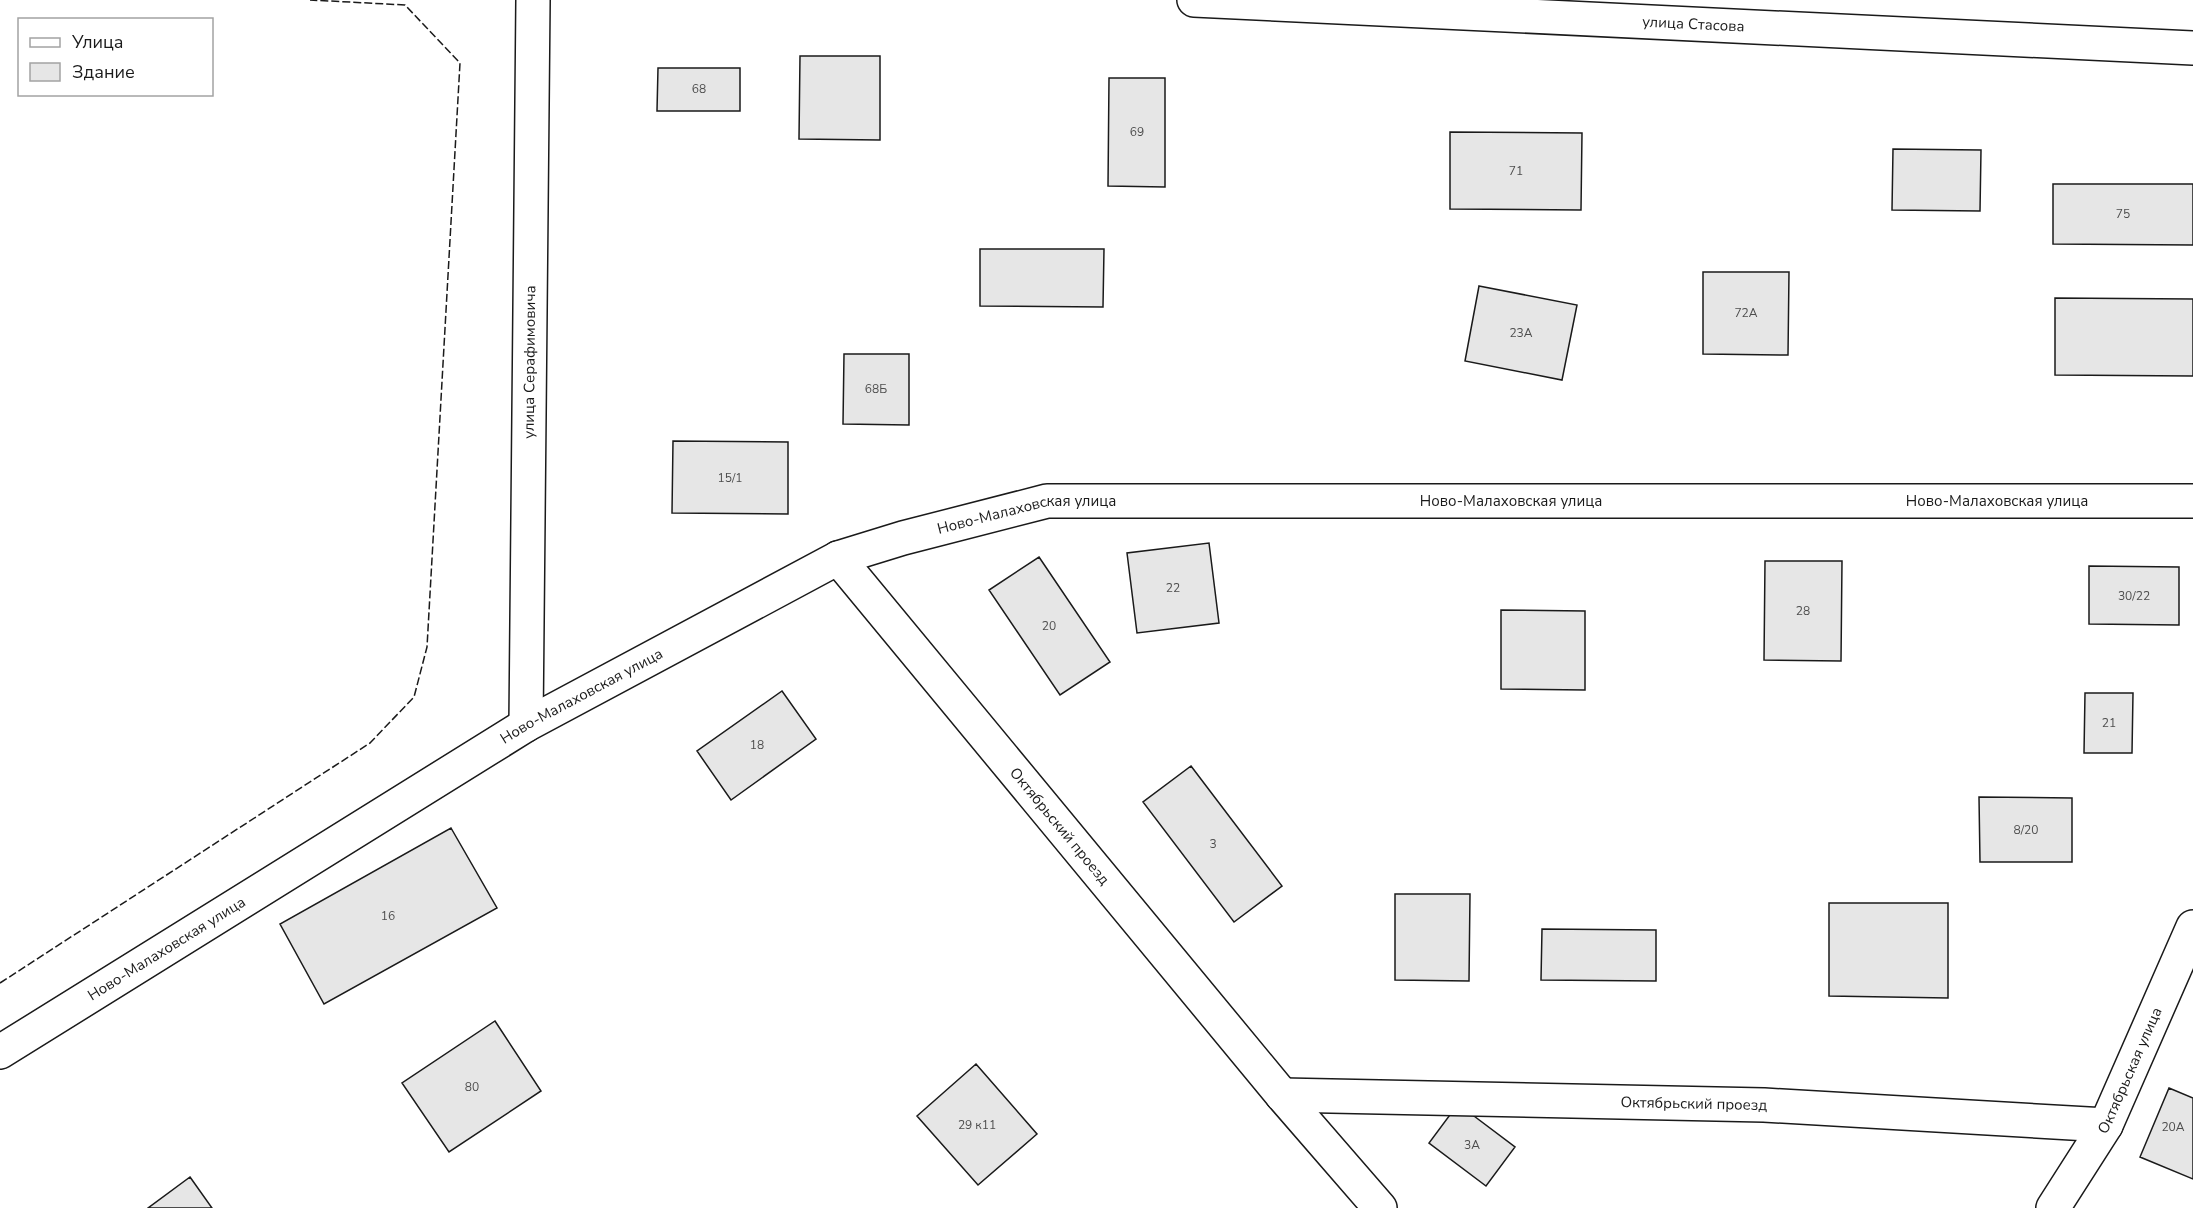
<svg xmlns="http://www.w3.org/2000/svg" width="2193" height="1208" viewBox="0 0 2193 1208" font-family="'Nunito Sans',sans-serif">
	<rect width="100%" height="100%" fill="#fff"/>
	<!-- building -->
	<path fill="#e6e6e6" stroke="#1a1a1a" stroke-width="1.5" d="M800 56H880V140L799 139Z
		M658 68H740V111H657Z
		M1109 78H1165V187L1108 186Z
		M1450 132 1582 133 1581 210 1450 209Z
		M1893 149 1981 150 1980 211 1892 210Z
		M2053 184H2193V245L2053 244Z
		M980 249H1104L1103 307 980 306Z
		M1703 272H1789L1788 355 1703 354Z
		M1479 286 1577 305 1562 380 1465 361Z
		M2055 298 2193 299V376L2055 375Z
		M844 354H909V425L843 424Z
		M673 441 788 442V514L672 513Z
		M1209 543 1219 623 1137 633 1127 553Z
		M1039 557 1110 662 1060 695 989 590Z
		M1765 561H1842L1841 661 1764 660Z
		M2089 566 2179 567V625L2089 624Z
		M1501 610 1585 611V690L1501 689Z
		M782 691 816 739 731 800 697 751Z
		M2085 693H2133L2132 753H2084Z
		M1191 766 1282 886 1234 922 1143 802Z
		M1979 797 2072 798V862H1980Z
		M451 828 497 908 324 1004 280 924Z
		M1395 894H1470L1469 981 1395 980Z
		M1829 903H1948V998L1829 996Z
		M1542 929 1656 930V981L1541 980Z
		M495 1021 541 1091 449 1152 402 1083Z
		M976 1064 1037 1134 978 1185 917 1116Z
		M2169 1088 2193 1098V1179L2140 1157Z
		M1458 1104 1515 1147 1486 1186 1429 1143Z
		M190 1177 212 1208H148Z"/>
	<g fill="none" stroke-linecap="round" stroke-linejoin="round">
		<defs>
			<g id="minor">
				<path id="s1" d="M1194 0 2193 48"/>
				<path id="s2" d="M838 558 1282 1095 1380 1208"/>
				<path id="s3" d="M526 725 533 0"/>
				<path id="s4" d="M0 1052 526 725 838 558 903 538 1047 501H2193"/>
				<path id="s5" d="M1282 1095 1764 1105 2106 1125"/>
				<path id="s6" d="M2053 1208 2106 1125 2193 927"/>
			</g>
		</defs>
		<!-- minor casing -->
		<use href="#minor" stroke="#1a1a1a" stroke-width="36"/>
		<!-- minor -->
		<use href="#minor" stroke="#fff" stroke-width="33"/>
		<!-- fence -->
		<path stroke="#1a1a1a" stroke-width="1.5" stroke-dasharray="8 3" stroke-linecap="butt" d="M0 983 370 743 414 697 427 647 460 63 405 5 310 0"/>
	</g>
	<g text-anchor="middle" stroke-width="4.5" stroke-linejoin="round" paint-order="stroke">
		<!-- number labels -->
		<g font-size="12" fill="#4d4d4d">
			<text x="699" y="93">68</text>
			<text x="1137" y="136">69</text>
			<text x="1516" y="175">71</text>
			<text x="2123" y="218">75</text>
			<text x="1746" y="317">72А</text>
			<text x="1521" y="337">23А</text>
			<text x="876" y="393">68Б</text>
			<text x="730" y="482">15/1</text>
			<text x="1173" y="592">22</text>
			<text x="2134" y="600">30/22</text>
			<text x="1803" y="615">28</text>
			<text x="1049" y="630">20</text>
			<text x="2109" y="727">21</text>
			<text x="757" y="749">18</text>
			<text x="2026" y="834">8/20</text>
			<text x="1213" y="848">3</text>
			<text x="388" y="920">16</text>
			<text x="472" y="1091">80</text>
			<text x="977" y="1129">29 к11</text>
			<text x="2173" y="1131">20А</text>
			<text x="1472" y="1149">3А</text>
		</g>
		<!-- street labels -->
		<g font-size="15" fill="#1a1a1a" stroke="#fff">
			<text dy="5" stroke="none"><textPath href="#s1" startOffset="500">улица Стасова</textPath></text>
			<text dy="5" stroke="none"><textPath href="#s3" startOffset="363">улица Серафимовича</textPath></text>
			<text dy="5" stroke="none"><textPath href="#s4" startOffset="1654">Ново-Малаховская улица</textPath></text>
			<text dy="5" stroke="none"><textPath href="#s4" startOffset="2140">Ново-Малаховская улица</textPath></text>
			<text dy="5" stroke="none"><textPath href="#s4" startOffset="1168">Ново-Малаховская улица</textPath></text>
			<text dy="5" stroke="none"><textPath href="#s4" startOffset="682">Ново-Малаховская улица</textPath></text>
			<text dy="5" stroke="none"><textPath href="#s2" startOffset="348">Октябрьский проезд</textPath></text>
			<text dy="5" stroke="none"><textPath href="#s4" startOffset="196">Ново-Малаховская улица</textPath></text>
			<text dy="5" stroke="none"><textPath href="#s6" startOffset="158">Октябрьская улица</textPath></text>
			<text dy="5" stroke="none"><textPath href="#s5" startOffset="412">Октябрьский проезд</textPath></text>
		</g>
	</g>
	<!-- legend -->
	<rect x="18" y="18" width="195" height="78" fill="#ffffff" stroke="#a3a3a3" stroke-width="1.5"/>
	<rect x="30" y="38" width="30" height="9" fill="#ffffff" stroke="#a3a3a3" stroke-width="1.5"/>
	<text x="72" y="48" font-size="18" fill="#1a1a1a">Улица</text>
	<rect x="30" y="63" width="30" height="18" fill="#e6e6e6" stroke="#a3a3a3" stroke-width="1.5"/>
	<text x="72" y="78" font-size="18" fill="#1a1a1a">Здание</text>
</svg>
